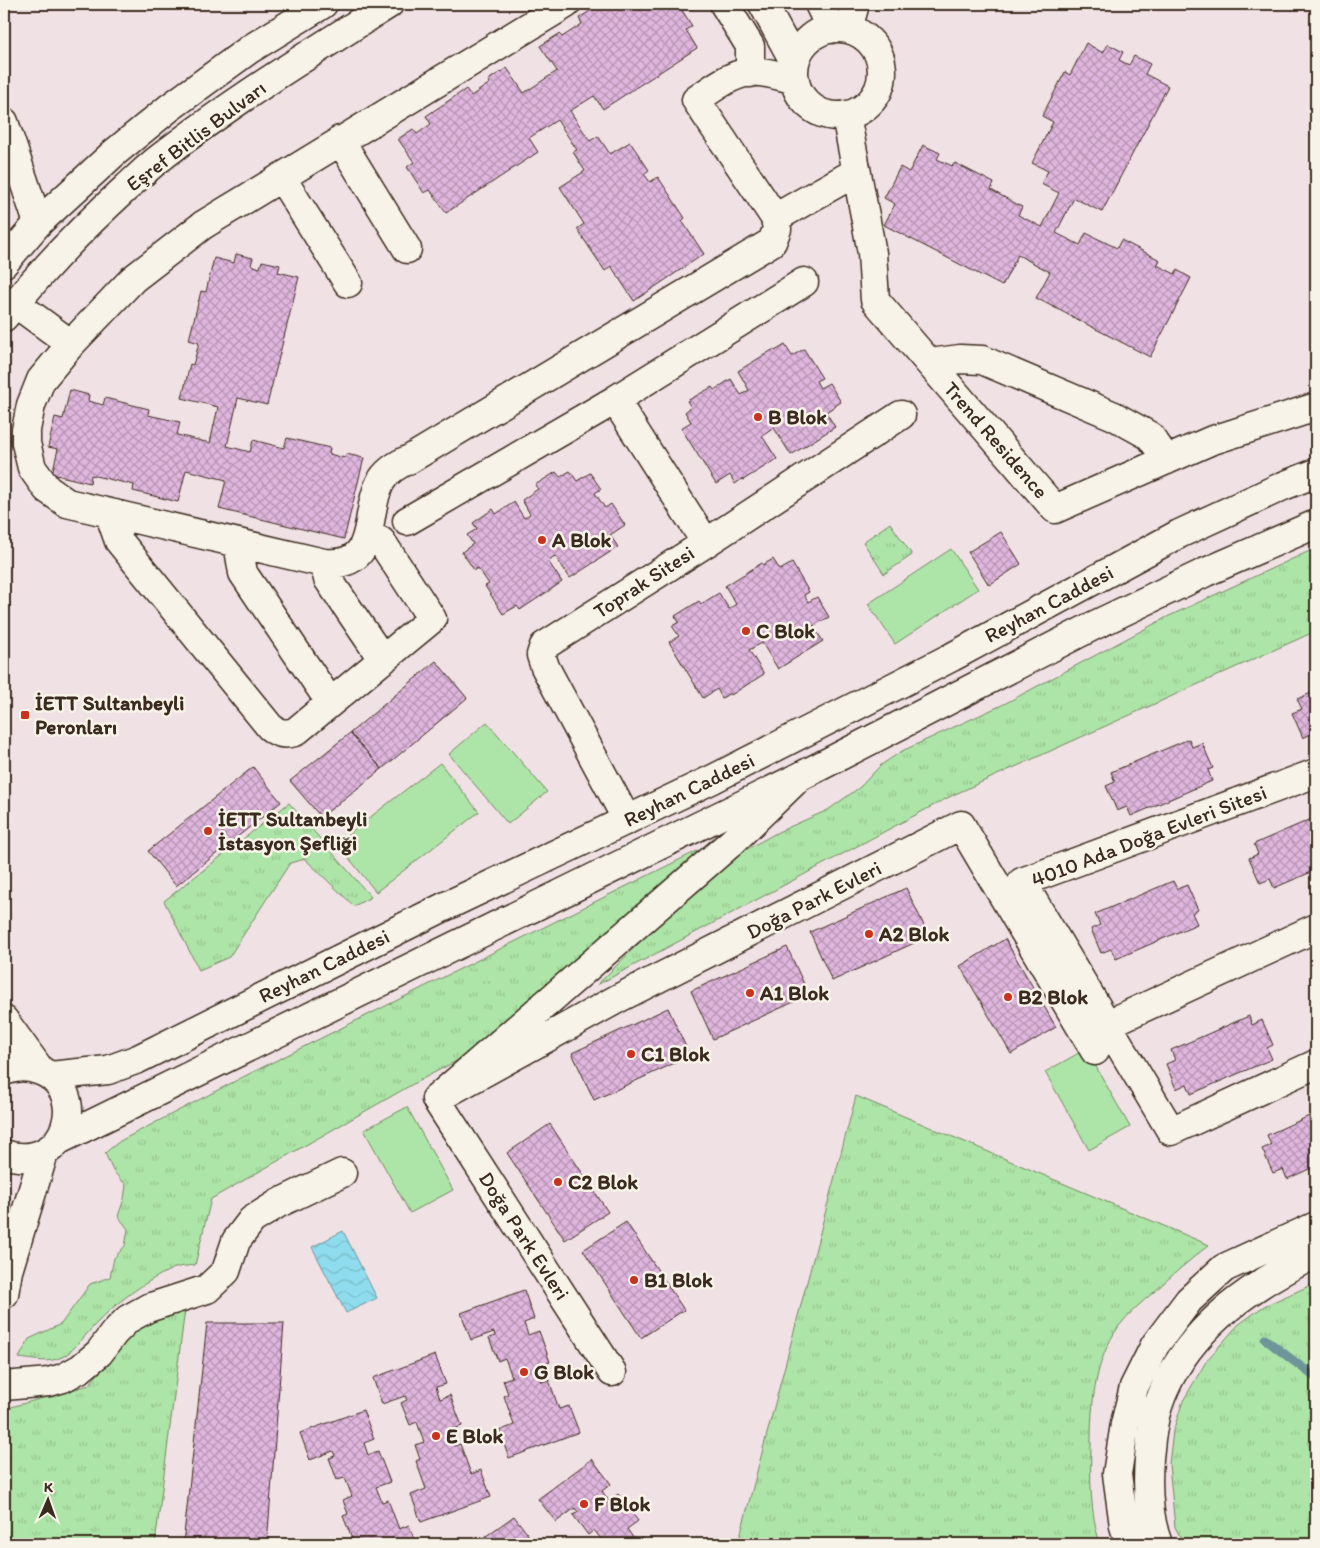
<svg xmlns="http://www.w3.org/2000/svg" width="1320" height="1548" viewBox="0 0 1320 1548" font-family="Itim,sans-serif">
	<defs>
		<pattern id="grass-tufts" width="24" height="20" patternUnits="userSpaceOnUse" patternTransform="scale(1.25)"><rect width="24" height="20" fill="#ade4a7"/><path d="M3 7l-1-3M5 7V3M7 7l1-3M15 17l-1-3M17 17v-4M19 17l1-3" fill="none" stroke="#96c48f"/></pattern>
		<pattern id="water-waves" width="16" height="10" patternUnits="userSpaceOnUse" patternTransform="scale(1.25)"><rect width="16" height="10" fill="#8edced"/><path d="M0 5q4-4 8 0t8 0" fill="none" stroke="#7bbdcb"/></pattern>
		<pattern id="building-cross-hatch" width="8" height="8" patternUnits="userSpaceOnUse" patternTransform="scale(1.25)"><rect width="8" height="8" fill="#dfb6dd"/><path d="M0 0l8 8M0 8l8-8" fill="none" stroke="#b694b3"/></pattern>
	</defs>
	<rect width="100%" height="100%" fill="#f0e1e5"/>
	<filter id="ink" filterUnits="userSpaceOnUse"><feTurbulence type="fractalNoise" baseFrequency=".02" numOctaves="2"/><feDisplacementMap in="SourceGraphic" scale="10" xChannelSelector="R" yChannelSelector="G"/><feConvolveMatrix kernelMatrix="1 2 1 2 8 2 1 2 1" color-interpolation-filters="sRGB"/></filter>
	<g filter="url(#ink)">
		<!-- grass -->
		<path fill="url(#grass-tufts)" stroke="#748762" d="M890 523 912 555 884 574 863 542Z
			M1316 548V631L953 795 597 985 723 859 749 848 778 832 828 810 860 787 881 765 902 751 1004 704 1169 616Z
			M289 803 371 897 354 906 305 859 290 863 229 957 199 970 164 901Z
			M699 850 643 910 473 1052 413 1084 211 1199 195 1265C188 1266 179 1266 172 1269 144 1282 115 1303 94 1326 84 1336 72 1355 57 1359 45 1363 31 1359 19 1358L29 1339 61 1324 90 1284 110 1277 114 1258 125 1246 128 1229 118 1216 124 1199 126 1185 113 1171 105 1153 120 1141 243 1077Z
			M856 1096 1209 1245C1190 1260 1172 1275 1154 1292 1142 1302 1129 1313 1119 1326 1094 1361 1091 1405 1091 1446 1090 1481 1090 1511 1100 1544H738Z
			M1316 1283V1544H1184L1175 1527 1169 1464 1173 1431 1183 1401 1207 1360 1238 1325 1264 1306Z
			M185 1309 155 1544H4V1463L11 1407 89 1385 102 1369 113 1350 131 1334 149 1321Z"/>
		<!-- garden -->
		<path fill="#ade4a7" stroke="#748762" d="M951 549 978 589 895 644 868 604Z
			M487 722 547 792 508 824 449 754Z
			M440 763 479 812 376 892 337 843Z
			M1086 1049 1130 1127 1089 1150 1045 1072Z
			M407 1107 453 1190 410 1213 364 1130Z"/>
		<!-- water -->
		<path fill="url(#water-waves)" stroke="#6d959a" d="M343 1231 377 1298 346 1313 312 1247Z"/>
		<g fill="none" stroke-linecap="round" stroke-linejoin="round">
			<!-- stream -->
			<path stroke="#6d959a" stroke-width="9" d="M1265 1339 1316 1378"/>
		</g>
		<!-- building -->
		<path fill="url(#building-cross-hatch)" stroke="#3b2a1e" d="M601 4H678L692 26 686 30 697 48 603 109 594 96 570 111 590 141 598 136 610 154 630 142 649 170 644 174 650 182 658 177 685 218 682 221 704 254 634 301 611 266 605 271 577 229 584 224 560 187 585 171 573 152 577 150 557 120 529 138 538 152 446 213 430 190 424 193 407 167 414 162 398 139 413 129 417 134 431 124 426 116 466 89 471 96 490 83 488 80 507 68 524 93 557 71 540 46 559 34 562 37 582 24 579 18Z
			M1086 43 1103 53 1108 44 1123 52 1119 60 1129 65 1134 56 1150 64 1145 74 1168 86 1102 212 1074 198 1056 233 1080 245 1086 233 1117 248 1121 240 1160 260 1157 265 1175 274 1177 270 1191 278 1150 357 1036 298 1050 272 1018 255 1002 286 884 225 895 204 884 198 900 167 909 172 923 145 940 153 937 159 952 166 955 163 994 183 991 190 1022 207 1018 215 1042 227 1059 193 1041 184 1048 171 1032 163 1053 122 1042 116 1065 72 1070 75Z
			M236 254 253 258 251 265 260 268 262 261 280 265 278 272 299 277 267 405 238 398 227 446 250 452 253 440 284 448 287 438 330 448 329 454 345 458 346 454 364 458 344 539 219 509 226 480 186 470 178 502 133 491 134 485 91 475 90 483 52 474 58 449 48 447 55 417 63 419 70 390 89 395 88 401 103 405 105 398 149 409 148 415 180 422 177 435 210 443 218 407 182 398 190 364 193 365 199 343 189 340 201 291 206 292 214 258 234 263Z
			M785 345 792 356 804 349 822 378 816 381 820 388 829 383 841 402 826 412 835 427 791 455 774 428 762 436 777 459 743 480 742 479 735 484 730 475 716 484 681 428 691 422 685 412 691 407 687 401 712 387 714 390 731 379 741 395 749 390 738 371 774 349 775 351Z
			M570 471 577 481 590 473 601 489 595 493 605 508 611 504 625 525 610 535 618 547 570 578 555 556 548 561 562 582 520 610 517 606 503 614 485 586 489 584 478 568 474 570 462 552 473 544 467 535 477 529 473 523 493 509 496 514 514 502 524 518 530 514 522 500 538 489 535 485 556 472 560 477Z
			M1001 532 1021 564 989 585 968 552Z
			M773 559 780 570 792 563 809 592 804 595 808 602 817 597 829 617 813 626 823 641 778 669 762 643 749 650 764 674 731 695 730 693 722 698 717 689 703 698 669 642 679 636 672 626 679 622 675 616 699 601 701 604 719 593 729 609 736 604 725 586 762 563 763 565Z
			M436 661 467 698 382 769 350 733Z
			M1316 691V741L1313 733 1303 738 1292 713 1302 709 1297 699Z
			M350 733 382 769 321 817 290 781Z
			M1189 739 1192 747 1202 743 1213 768 1208 770 1212 781 1131 816 1127 807 1117 811 1106 786 1115 782 1111 772Z
			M253 767 281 802 176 886 148 851Z
			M1316 817V870L1274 888 1270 879 1260 883 1249 858 1258 854 1254 844Z
			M1173 881 1177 889 1187 885 1198 910 1192 913 1197 924 1116 959 1111 949 1101 953 1091 929 1100 925 1095 914Z
			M906 888 929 936 832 981 810 932Z
			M1005 939 1056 1027 1011 1054 960 966Z
			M787 947 809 995 713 1039 691 991Z
			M668 1008 690 1056 594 1100 572 1053Z
			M1249 1016 1252 1025 1262 1020 1273 1045 1267 1048 1272 1059 1191 1094 1187 1084 1176 1089 1166 1064 1175 1060 1171 1050Z
			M1316 1113V1166L1287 1179 1283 1169 1273 1173 1262 1149 1271 1145 1267 1135Z
			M550 1124 608 1212 565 1240 507 1153Z
			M626 1222 684 1310 641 1338 583 1250Z
			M524 1290 534 1319 524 1323 528 1335 539 1331 550 1362 537 1367 542 1382 549 1380 559 1409 569 1406 579 1432 509 1458 499 1431 514 1425 504 1396 508 1394 503 1380 512 1377 505 1358 498 1361 489 1338 495 1336 494 1332 471 1340 461 1313Z
			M207 1323H284L267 1544H183Z
			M435 1355 446 1384 436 1387 440 1399 450 1395 462 1426 448 1431 454 1446 460 1444 471 1474 481 1470 491 1497 421 1522 411 1495 426 1489 416 1461 420 1459 415 1445 424 1442 417 1422 410 1425 401 1403 407 1400 405 1396 382 1404 373 1378Z
			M363 1410 374 1439 364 1443 368 1455 378 1451 390 1482 376 1487 382 1502 388 1500 399 1529 409 1525 416 1544H354L343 1516 348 1514 343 1500 352 1496 345 1478 337 1480 329 1458 335 1456 333 1451 310 1460 300 1433Z
			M592 1459 611 1484 602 1491 609 1501 618 1494 638 1521 627 1529 636 1542 642 1538 646 1544H605L594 1530 588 1535 573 1515 578 1512 575 1508 556 1522 538 1499Z
			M514 1516 532 1540 527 1544H475Z"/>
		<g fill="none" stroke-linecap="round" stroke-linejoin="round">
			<defs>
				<path id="minor" d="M566 4 203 225 133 279 71 344 41 380 31 405 26 430V443L32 468 47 489 67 503 324 563C380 568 363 516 380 483 386 471 398 464 410 459L772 242 777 229 775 218 696 100C715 87 735 70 760 72 771 73 783 77 795 79
					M724 4 750 46V73
					M763 4 795 63
					M819 4 831 29
					M794 72a44 44 0 1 1 88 0a44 44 0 1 1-88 0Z
					M848 29 855 4
					M846 115 872 253 875 300 1055 509 1210 441 1316 407
					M4 122 38 223
					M340 140 407 249
					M281 177 348 283
					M775 218 856 172
					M15 303 71 344
					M930 363 960 359 982 360 1114 416 1150 436 1167 460
					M615 400 706 543
					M115 514 113 524 119 541 270 727C278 734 285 735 295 732L432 619 381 541 367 535
					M407 521 615 400 804 282
					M238 543 243 573 330 702
					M324 563 328 579 383 660
					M1316 773 1022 882 1171 1131 1316 1064
					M627 820 545 667 541 655 544 646 706 543 901 415
					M1108 1024 1316 928
					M436 1099 619 998 961 825 1095 1051
					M612 1372 436 1099 732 842 794 782
					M4 1386 49 1382 63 1378 81 1368 99 1353 114 1333 128 1319 148 1308 207 1289 226 1271 236 1241 252 1220 279 1203 342 1173
					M1130 1544 1124 1526 1117 1474 1125 1424 1134 1387 1155 1345 1189 1300 1224 1268 1316 1226
					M1158 1544C1148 1518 1147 1485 1149 1458 1150 1444 1152 1430 1155 1416 1176 1337 1245 1287 1316 1254"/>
				<path id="major" d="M4 263 38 223 114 153 169 108 250 49 323 4
					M4 317C41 271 82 228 126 188 137 178 148 167 160 158 233 101 311 53 389 4
					M4 1020 41 1071
					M4 1071C14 1067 27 1066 38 1070 92 1088 68 1175 4 1154
					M50 1076 108 1070 138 1059 444 907 713 779 952 657 1179 534 1283 486 1316 473
					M59 1140 801 776 1095 625 1206 572 1316 524
					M4 1294 8 1271 44 1153"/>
			</defs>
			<!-- minor casing -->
			<use href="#minor" stroke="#3b2a1e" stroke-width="31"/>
			<!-- major casing -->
			<use href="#major" stroke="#3b2a1e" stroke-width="31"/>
			<!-- minor -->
			<use href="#minor" stroke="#f7f3e8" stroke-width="28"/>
			<!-- major -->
			<use href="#major" stroke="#f7f3e8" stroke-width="28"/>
		</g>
	</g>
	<!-- markers -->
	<g fill="#c8321e" stroke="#f7f3e8" stroke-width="2">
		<circle cx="758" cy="417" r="5"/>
		<circle cx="542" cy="540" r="5"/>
		<circle cx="746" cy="631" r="5"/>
		<rect x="20" y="710" width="10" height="10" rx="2.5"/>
		<circle cx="208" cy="831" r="5"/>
		<circle cx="869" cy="934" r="5"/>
		<circle cx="750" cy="993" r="5"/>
		<circle cx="1008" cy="997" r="5"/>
		<circle cx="631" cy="1054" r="5"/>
		<circle cx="558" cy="1182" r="5"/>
		<circle cx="634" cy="1280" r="5"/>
		<circle cx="524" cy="1372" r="5"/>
		<circle cx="436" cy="1436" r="5"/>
		<circle cx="584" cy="1504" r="5"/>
	</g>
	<g text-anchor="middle" stroke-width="5" stroke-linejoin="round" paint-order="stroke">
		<!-- street labels -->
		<g font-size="21" fill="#3b2a1e" stroke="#f7f3e8">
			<text transform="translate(196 136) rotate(-37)" y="7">Eşref Bitlis Bulvarı</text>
			<text transform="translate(996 440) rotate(49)" y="7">Trend Residence</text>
			<text transform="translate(644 582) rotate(-33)" y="7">Toprak Sitesi</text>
			<text transform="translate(1049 604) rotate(-28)" y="7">Reyhan Caddesi</text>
			<text transform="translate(689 790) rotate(-26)" y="7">Reyhan Caddesi</text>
			<text transform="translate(1149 836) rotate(-21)" y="7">4010 Ada Doğa Evleri Sitesi</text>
			<text transform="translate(814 900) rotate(-27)" y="7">Doğa Park Evleri</text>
			<text transform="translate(324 966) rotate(-26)" y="7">Reyhan Caddesi</text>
			<text transform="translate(524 1236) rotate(57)" y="7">Doğa Park Evleri</text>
		</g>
		<!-- poi labels -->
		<g font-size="21" font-weight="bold" fill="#3b2a1e" stroke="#f7f3e8" text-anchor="start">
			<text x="768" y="424">B Blok</text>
			<text x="552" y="547">A Blok</text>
			<text x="756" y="638">C Blok</text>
			<text x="35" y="710">İETT Sultanbeyli<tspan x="35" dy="24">Peronları</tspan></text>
			<text x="218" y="826">İETT Sultanbeyli<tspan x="218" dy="24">İstasyon Şefliği</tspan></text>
			<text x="879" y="941">A2 Blok</text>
			<text x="760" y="1000">A1 Blok</text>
			<text x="1018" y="1004">B2 Blok</text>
			<text x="641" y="1061">C1 Blok</text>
			<text x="568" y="1189">C2 Blok</text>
			<text x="644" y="1287">B1 Blok</text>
			<text x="534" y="1379">G Blok</text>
			<text x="446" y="1443">E Blok</text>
			<text x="594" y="1511">F Blok</text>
		</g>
	</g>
	<!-- margin -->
	<rect width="1320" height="1548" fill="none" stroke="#f7f3e8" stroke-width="20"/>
	<rect x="10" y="10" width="1300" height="1528" fill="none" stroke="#3b2a1e" stroke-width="2" filter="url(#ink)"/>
	<!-- north arrow -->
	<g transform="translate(48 1500) rotate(2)" stroke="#f7f3e8" stroke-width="4" paint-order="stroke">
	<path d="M0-4L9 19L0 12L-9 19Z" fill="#3b2a1e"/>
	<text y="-8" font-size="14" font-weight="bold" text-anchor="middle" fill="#3b2a1e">K</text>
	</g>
</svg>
